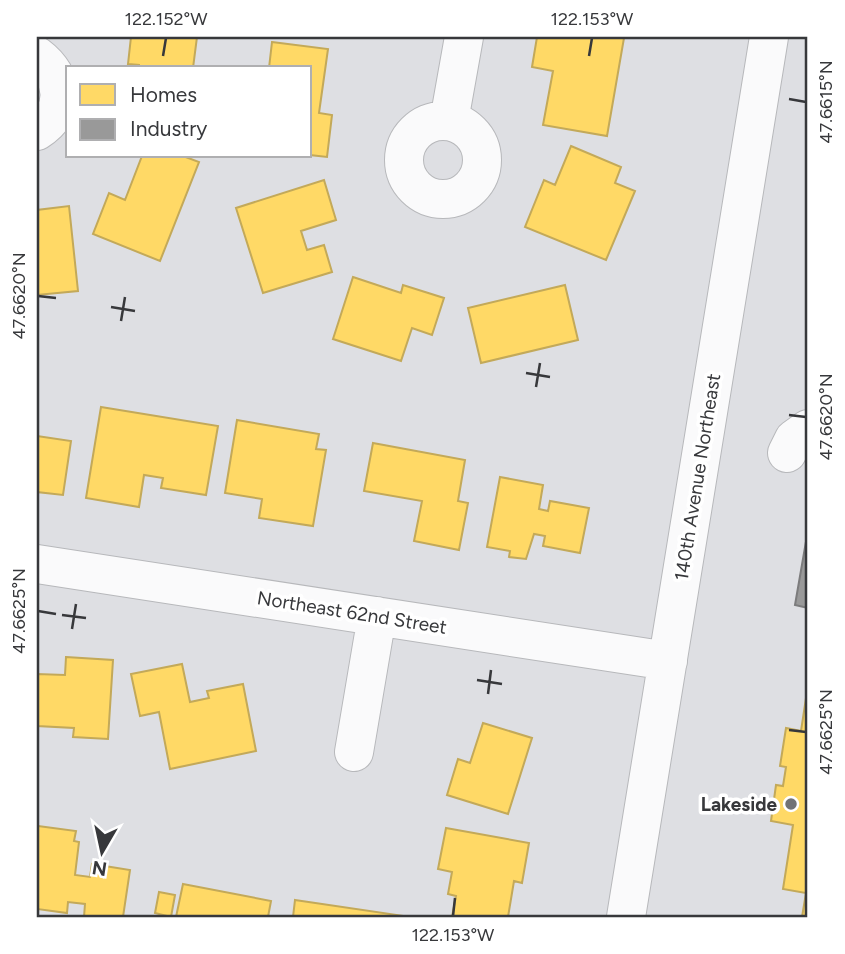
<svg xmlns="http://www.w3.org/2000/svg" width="845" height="954" viewBox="0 0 845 954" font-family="Figtree,sans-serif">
	<rect width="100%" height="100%" fill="#dedfe3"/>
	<!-- homes -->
	<path fill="#ffd966" stroke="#c3a959" stroke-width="2" d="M131 37H197L193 68H139V65L128 64Z
		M537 37 624 38 607 136 543 125 553 71 532 67Z
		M272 42 328 49 319 113 332 115 327 157 310 155V68H269Z
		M571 146 621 167 615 183 635 191 606 260 525 227 544 180 555 185Z
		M142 156H183L199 162 160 261 93 234 109 193 125 200Z
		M324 180 336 220 301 231 307 250 324 245 332 272 263 293 236 208Z
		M69 206 78 291 37 295V210Z
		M353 277 401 293 403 285 444 298 432 335 412 328 401 361 333 339Z
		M565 285 578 340 481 363 468 308Z
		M101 407 218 426 206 495 161 488 163 478 144 475 139 507 86 498Z
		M237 420 319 434 316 449 326 450 313 526 259 518 262 499 225 493Z
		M37 436 71 441 63 495 37 492Z
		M373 443 465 460 458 501 468 503 459 550 414 541 422 501 364 491Z
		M500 477 543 485 539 509 548 511 550 501 589 508 580 553 543 546 545 536 534 534 526 559 509 557 510 551 487 547Z
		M66 657 113 660 108 739 73 737 74 728 37 726V674L65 675Z
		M182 664 190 702 209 698 207 691 243 684 256 751 170 769 159 712 140 716 131 674Z
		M808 685V917H802L806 893 783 889 793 825 771 821 776 785 783 786 786 767 780 766 786 728 801 731Z
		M483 723 532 738 508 814 447 795 458 759 470 763Z
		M38 826 76 831 74 841 79 842 75 875 90 877 92 864 130 870 123 917H84L85 904 68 902 67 913 37 909Z
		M446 828 529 843 522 883 514 881 508 917H452L456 896 448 894 452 872 438 869Z
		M183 884 271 901 268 917H176Z
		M159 892 175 895 171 917 155 913Z
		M295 900 404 916V917H293Z"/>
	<!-- industry -->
	<path fill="#999" stroke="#7c7c7d" stroke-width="2" d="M808 530V608L795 605Z"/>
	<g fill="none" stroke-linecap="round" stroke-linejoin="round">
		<defs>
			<path id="minor" d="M37 56C65 77 69 111 37 131
				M404 160a39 39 0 1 1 78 0a39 39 0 1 1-78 0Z
				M449 121 464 37
				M787 453 794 439 808 429
				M37 564 668 661
				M354 752 377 616
				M626 917 769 37"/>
		</defs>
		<!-- minor casing -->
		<use href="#minor" stroke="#b7b8bb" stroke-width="40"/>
		<!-- minor -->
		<use href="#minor" stroke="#fafafb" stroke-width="38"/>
	</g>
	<!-- ticks -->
	<path fill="none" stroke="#37383b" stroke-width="2.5" d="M163 56 166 38M589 56 592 38M789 99 806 102M38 296 56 298M111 307 135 311M121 321 125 297M526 373 550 377M536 387 540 363M789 415 806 417M38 611 56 614M62 615 86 618M72 629 76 604M477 680 502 684M488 694 491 670M789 730 806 732M453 916 455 898"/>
	<!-- markers -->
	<circle fill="#717276" stroke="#fff" stroke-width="2.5" cx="791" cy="804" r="7"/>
	<g text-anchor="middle" stroke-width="7" stroke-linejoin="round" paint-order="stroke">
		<!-- street labels -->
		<g font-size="19" fill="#37383b" stroke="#fff">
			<text transform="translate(697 477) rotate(-81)" y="7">140th Avenue Northeast</text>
			<text transform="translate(352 612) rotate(9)" y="7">Northeast 62nd Street</text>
		</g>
		<!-- poi labels -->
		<g font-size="19" font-weight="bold" fill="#37383b" stroke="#fff" text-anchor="end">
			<text x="777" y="811">Lakeside</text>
		</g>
	</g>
	<!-- border -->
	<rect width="845" height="954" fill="none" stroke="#ffffff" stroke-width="77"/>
	<!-- legend -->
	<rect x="66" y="66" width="245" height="91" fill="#ffffff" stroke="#afafb1" stroke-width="2"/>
	<rect x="80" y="84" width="35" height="21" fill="#ffd966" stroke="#afafb1" stroke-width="2"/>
	<text x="130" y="102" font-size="21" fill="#37383b">Homes</text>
	<rect x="80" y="119" width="35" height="21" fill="#999999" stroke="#afafb1" stroke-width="2"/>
	<text x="130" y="136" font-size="21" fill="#37383b">Industry</text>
	<!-- north arrow -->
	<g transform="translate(102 852) rotate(189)" stroke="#ffffff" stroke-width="5" paint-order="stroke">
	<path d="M0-5L12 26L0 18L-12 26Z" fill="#37383b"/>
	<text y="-10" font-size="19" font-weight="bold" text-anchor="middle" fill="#37383b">N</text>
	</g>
	<rect x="38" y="38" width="768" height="878" fill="none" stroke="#37383b" stroke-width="2.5"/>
	<g font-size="18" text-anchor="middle" fill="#37383b">
		<text x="166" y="25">122.152°W</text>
		<text x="592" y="25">122.153°W</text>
		<text transform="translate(826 102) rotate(-90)" y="6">47.6615°N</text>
		<text transform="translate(19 296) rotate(-90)" y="6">47.6620°N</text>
		<text transform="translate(826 417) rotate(-90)" y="6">47.6620°N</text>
		<text transform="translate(19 611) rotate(-90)" y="6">47.6625°N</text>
		<text transform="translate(826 732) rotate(-90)" y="6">47.6625°N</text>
		<text x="453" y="941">122.153°W</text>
	</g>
</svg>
